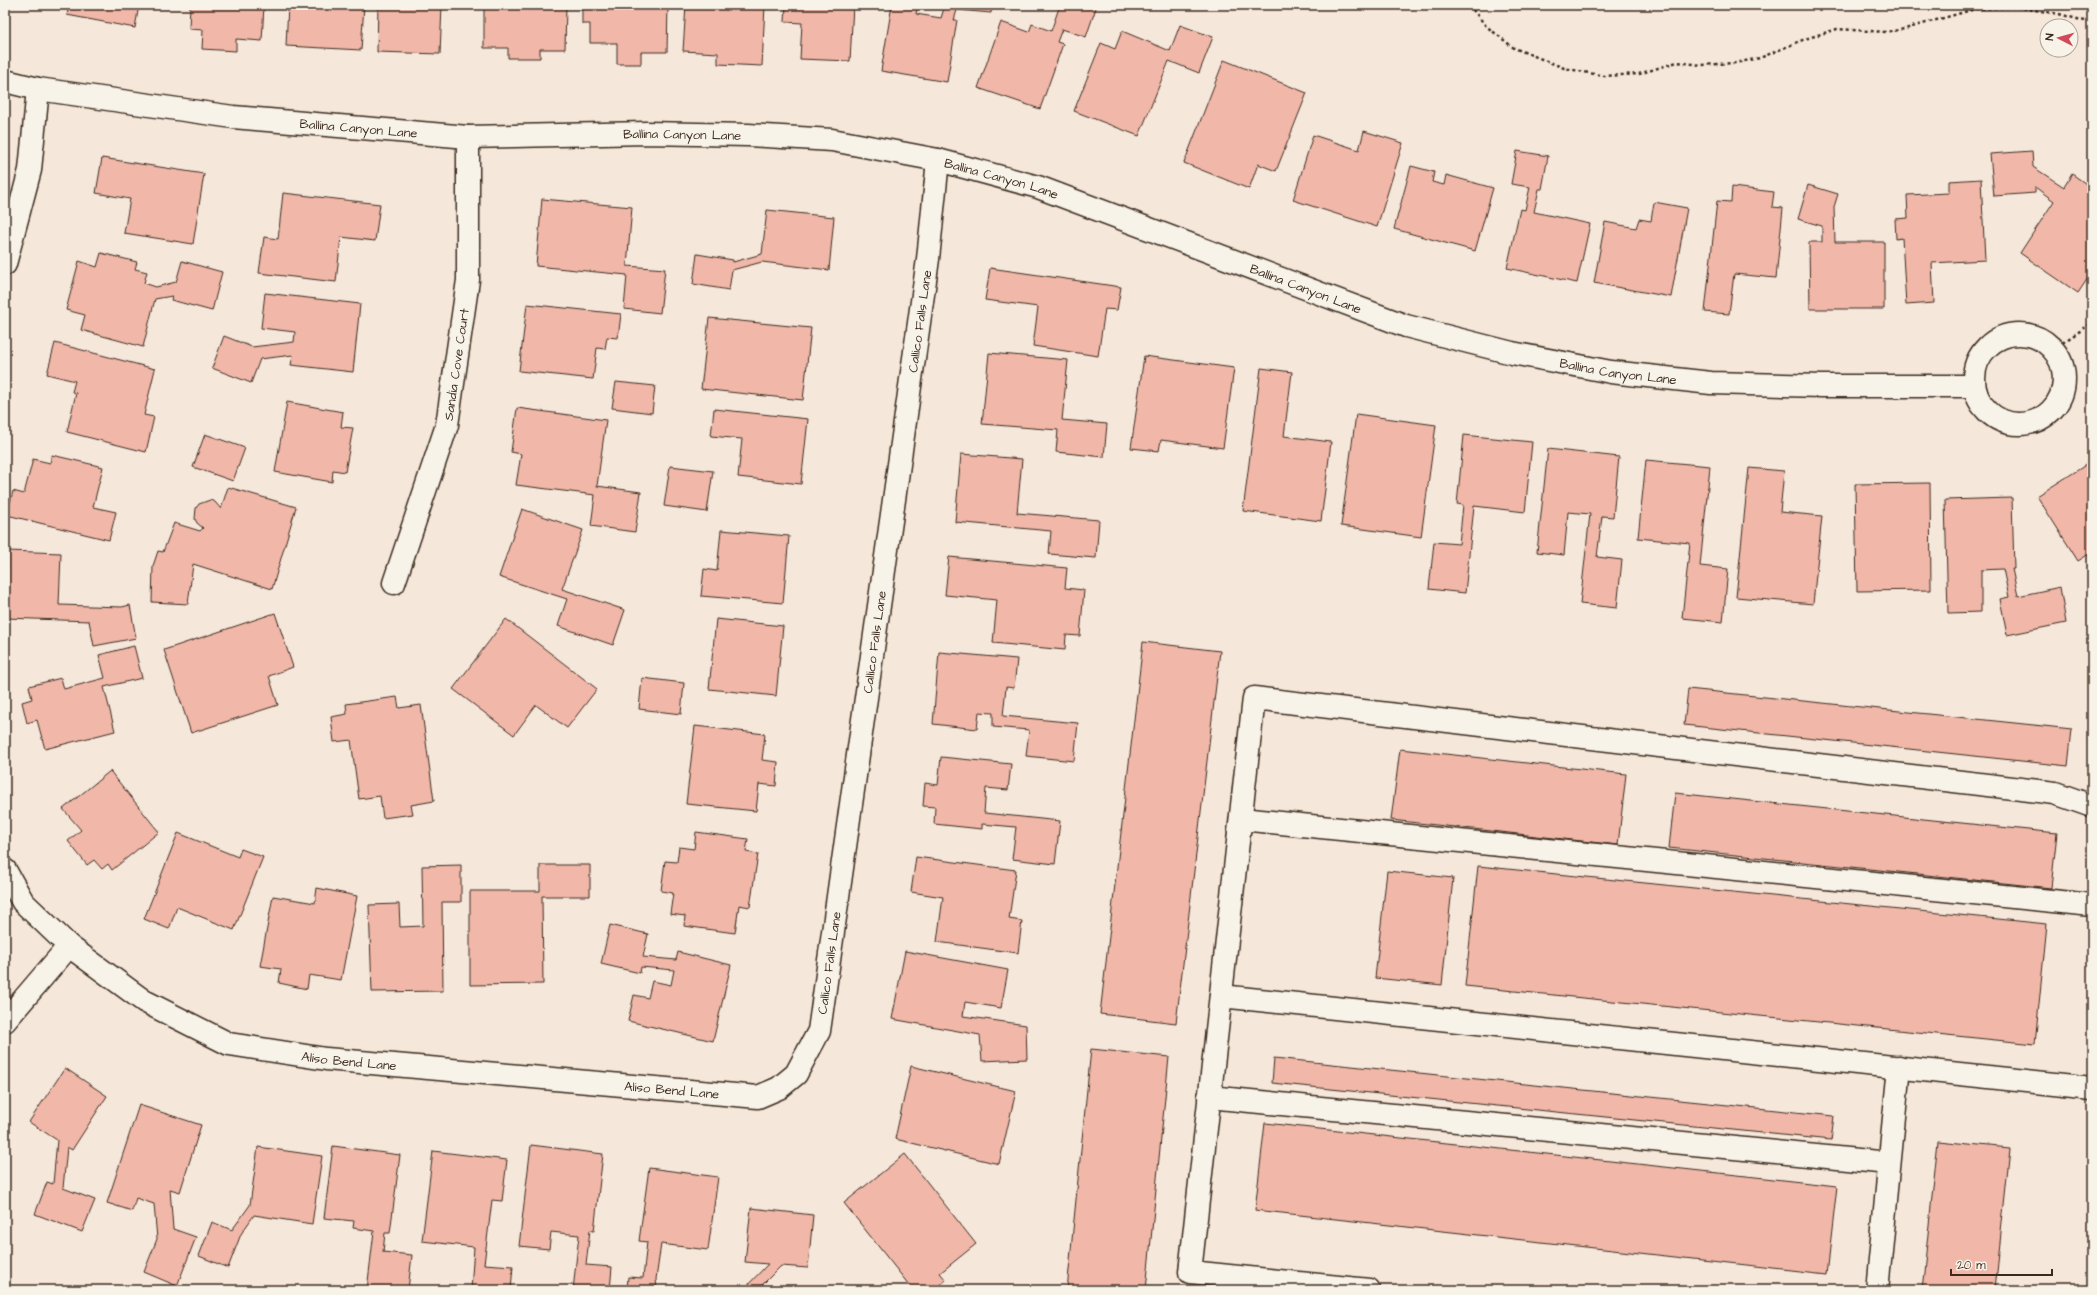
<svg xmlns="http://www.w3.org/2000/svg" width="2097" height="1295" viewBox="0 0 2097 1295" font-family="'Architects Daughter',sans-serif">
	<rect width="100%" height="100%" fill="#f6e7db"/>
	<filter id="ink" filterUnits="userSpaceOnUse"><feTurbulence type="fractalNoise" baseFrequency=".025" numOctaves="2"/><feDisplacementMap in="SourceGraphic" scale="8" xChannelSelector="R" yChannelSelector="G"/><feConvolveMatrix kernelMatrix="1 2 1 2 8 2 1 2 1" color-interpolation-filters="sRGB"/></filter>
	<g filter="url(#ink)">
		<!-- building -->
		<path fill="#f1b8a9" stroke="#3b2a1e" d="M69 5H139L135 28 67 15Z
			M190 5H264L262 41 236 39V51L202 49 203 30 189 29Z
			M288 5H364L361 50 286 46Z
			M378 5H442L440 54 377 52Z
			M484 5H566L565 49H540V58H508V48H484Z
			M582 5H668L667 52H641V64H617V43H590V24H582Z
			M686 5H765L762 66 718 64V53L683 51Z
			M786 5H853L850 61 800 59 802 23 785 22Z
			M892 5H918L916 14 941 18 945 5H992L991 13 957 10 954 20H957L947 82 881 71Z
			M1060 5H1097L1086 37 1062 29 1057 42 1063 44 1040 109 978 88 1001 22 1029 32 1032 24 1051 31Z
			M1180 25 1213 37 1199 73 1169 61 1139 136 1074 111 1101 43 1115 49 1122 31 1170 51Z
			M1224 60 1307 93 1276 171 1258 164 1249 189 1184 163Z
			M1364 131 1403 143 1377 227 1293 200 1313 135 1359 150Z
			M1517 151 1548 156 1542 189H1539L1534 212 1590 224 1577 283 1507 268 1520 209 1525 210 1530 187 1511 184Z
			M2032 151 2033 167 2064 187 2072 174 2092 188V272L2078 293 2020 253 2054 201 2035 187V193L1994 196 1990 154Z
			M102 158 204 174 193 244 124 233 130 199 96 193Z
			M1411 166 1434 172 1432 182 1444 185 1446 175 1493 188 1475 251 1394 229Z
			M1981 179 1985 260 1932 263 1934 303 1906 305 1902 238 1896 239 1895 219 1908 218 1907 195 1949 193V181Z
			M1808 185 1838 194 1834 207 1835 242H1884V309H1810L1809 242H1822V226L1798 219Z
			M1732 187 1774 192 1772 207 1783 208 1776 278 1734 274 1729 314 1705 312 1717 201 1731 202Z
			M283 193 380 204 375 241 341 237 336 282 259 273 264 237 278 239Z
			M542 199 632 207 627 266 665 269 660 313 624 309 627 275 536 266Z
			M1654 202 1687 208 1671 297 1594 283 1605 222 1636 228 1639 219 1651 221Z
			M767 210 834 217 829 270 762 262 732 270 729 290 693 284 697 254 733 260V262L762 254Z
			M101 253 137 262 135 269 147 272 144 283 156 287 176 282 182 261 222 272 212 311 171 300 172 296 155 299 143 347 81 330 85 315 66 310 79 261 97 267Z
			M990 268 1121 287 1117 310 1105 309 1098 356 1033 346 1038 307 985 300Z
			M265 293 360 304 353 372 291 365 293 355 260 359 251 383 212 368 224 336 252 347 294 342 295 332 261 328Z
			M527 304 621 314 618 338 607 337 605 349 597 348 593 379 519 371Z
			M709 318 811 328 803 400 701 389Z
			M55 343 155 369 144 415 154 417 146 452 67 432 76 393 72 392 75 381 47 374Z
			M989 353 1068 360 1062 420 1107 424 1104 457 1056 452 1058 430 982 424Z
			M1144 356 1234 368 1223 448 1161 440 1159 451 1131 448Z
			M1261 368 1292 372 1284 436 1331 442 1321 521 1243 511Z
			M616 382 655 386 652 413 612 408Z
			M287 402 343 412 341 427 353 428 345 472 333 470 332 482 275 472Z
			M517 408 606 420 597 486 641 492 635 532 591 526 595 495 516 485 521 454 511 452Z
			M714 409 808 419 801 484 738 477 742 439 711 436Z
			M1356 414 1436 425 1421 537 1341 526Z
			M205 434 245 448 233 481 193 467Z
			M1464 435 1532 442 1525 512 1474 506 1465 593 1429 589 1434 542 1459 544 1463 505 1457 504Z
			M1548 449 1619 457 1613 517 1602 516 1597 557 1622 560 1617 608 1580 604 1590 514 1568 512 1564 555 1537 552Z
			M961 454 1022 459 1017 513 1099 520 1096 558 1049 554 1051 531 955 522Z
			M52 455 103 467 93 507 116 512 109 540 7 515 13 491 24 494 33 459 50 463Z
			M1646 460 1710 466 1700 566 1728 569 1723 622 1682 618 1690 543 1638 538Z
			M2092 461V552L2078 561 2037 496Z
			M670 466 713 471 707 512 664 506Z
			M1749 468 1784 471 1780 512 1822 516 1813 604 1736 597Z
			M1930 483 1931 590 1857 591 1855 484Z
			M228 487 296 507 272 589 193 564 188 604 152 602 153 566 158 551 163 552 174 523 200 531 203 528 197 523 195 519 196 508 199 504 210 500 215 502 221 509Z
			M2012 498 2014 569H2012L2018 596 2060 587 2066 623 2007 635 2000 599 2009 597 2003 569 1981 570V612L1948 613 1945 500Z
			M522 509 583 530 562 589 625 610 613 645 558 626 567 599 499 577Z
			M721 530 789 536 783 603 701 596 704 569 717 571Z
			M8 551 61 553 59 605 122 607 130 605 136 638 94 646 89 621 6 618 5 566H8Z
			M949 557 1067 568 1065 588 1084 590 1080 636 1066 635 1065 650 993 643 997 600 945 595Z
			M275 613 293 667 269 676 278 705 191 733 164 650Z
			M506 619 597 689 567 728 536 705 514 735 453 689Z
			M716 619 783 626 776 696 709 689Z
			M1143 642 1220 651 1176 1023 1100 1014Z
			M134 646 142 678 104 687 115 731 45 749 37 720 27 723 22 702 32 699 29 686 61 678 64 689 105 678 99 655Z
			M939 652 1017 659 1014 688 1006 687 1003 716 1078 723 1074 761 1026 756 1029 730 993 727V713L979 712 977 729 933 724Z
			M642 678 684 683 681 714 639 709Z
			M1688 689 2072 729 2068 766 1684 725Z
			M397 697 399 708 421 705 434 801 411 805 413 814 383 818 380 796 359 799 351 740 334 742 331 717 347 714 346 704Z
			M695 726 765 734 762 760 778 762 776 786 759 784 756 811 686 804Z
			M1400 749 1626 774 1618 845 1391 820Z
			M941 757 1011 764 1008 790 986 788 984 813 1060 821 1055 864 1012 859 1016 827 982 824V829L934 824 935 807 923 806 925 783 938 785Z
			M110 771 159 832 112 870 108 864 102 869 94 860 87 865 68 841 81 830 63 809Z
			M1675 793 2057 833 2051 888 1669 848Z
			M696 832 748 839 746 852 758 854 750 907 739 905 735 933 684 926 685 916 670 914 673 893 661 891 665 861 677 862 679 847 694 849Z
			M178 833 238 857 241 849 263 857 234 930 177 907 169 929 144 919Z
			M916 857 1016 870 1009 919 1022 921 1018 953 937 942 943 897 911 892Z
			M461 865V902H442L443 991 372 992 369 905 399 904 400 927 423 926 422 866Z
			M540 865H590V896H542L543 984 470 985V891H540Z
			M1478 866 2047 924 2035 1044 1465 986Z
			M1387 871 1453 878 1442 985 1375 978Z
			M317 888 357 896 341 980 309 975 307 989 279 983 281 969 260 966 273 896 315 903Z
			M610 925 648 934 643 957 676 960 678 952 731 965 713 1041 628 1021 634 995 648 998 652 981 671 985 674 970 641 967 640 973 601 964Z
			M905 951 1008 970 1001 1008 965 1002 963 1016 1026 1025 1027 1059 982 1061 980 1035 892 1019Z
			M1091 1049 1169 1057 1146 1290H1067Z
			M1274 1058 1834 1116 1831 1140 1272 1083Z
			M911 1066 1016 1091 999 1164 895 1139Z
			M65 1068 107 1096 72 1150 67 1147 63 1188 95 1200 82 1232 35 1214 47 1182 53 1184 57 1140 29 1122Z
			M139 1105 201 1125 180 1192 170 1189 173 1229 196 1237 177 1286 144 1272 157 1239 154 1204 136 1198 132 1211 107 1203Z
			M1265 1123 1837 1186 1827 1274 1255 1210Z
			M1938 1141 2010 1148 1995 1290H1922Z
			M531 1145 603 1154 594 1231 590 1230 586 1265 612 1267 610 1290H573L579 1235 551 1232 549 1249 519 1246Z
			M333 1146 400 1155 390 1233H385L383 1252 412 1255 408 1290H367L374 1231 353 1228 354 1221 324 1218Z
			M258 1147 322 1156 312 1224 254 1215 241 1234 228 1268 199 1256 212 1222 232 1230 250 1205Z
			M433 1151 507 1160 502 1201 492 1200 484 1264 513 1266 511 1290H471L474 1247 422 1241Z
			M905 1154 976 1244 940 1273 946 1280 934 1290H913L844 1203Z
			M649 1168 718 1177 708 1250 661 1244 656 1279 657 1290H627L628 1277 643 1278 647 1242 639 1241Z
			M751 1208 813 1215 808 1268 781 1266 757 1290H743L768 1264 745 1262Z"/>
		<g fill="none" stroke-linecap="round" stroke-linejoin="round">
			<defs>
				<g id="minor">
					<path id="s1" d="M5 81 38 89 233 117 468 137 646 133 748 135 832 140 938 160 1038 187 1406 326 1512 353 1611 372 1711 383 1822 386H1974"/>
					<path d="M5 264 30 170 38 89"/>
					<circle cx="2019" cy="379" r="45"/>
					<path id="s2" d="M394 583 447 425 468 280V137"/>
					<path d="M1241 819 2092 905"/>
					<path id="s3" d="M5 870 23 902 69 946 144 1001 229 1044 326 1059 758 1097 779 1088 796 1074 819 1031 928 259 938 160"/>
					<path d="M1221 996 2092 1088"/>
					<path d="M5 1021 69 946"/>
					<path d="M1209 1097 1889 1163"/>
					<path d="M1369 1290 1190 1272 1254 698 2055 793 2092 806"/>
					<path d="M1877 1290 1899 1067"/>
				</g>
			</defs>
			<!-- minor casing -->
			<use href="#minor" stroke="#3b2a1e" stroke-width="25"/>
			<!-- path -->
			<path stroke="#3b2a1e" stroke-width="2.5" stroke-dasharray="3 3" stroke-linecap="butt" d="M1469 5 1486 26 1514 48 1564 68 1604 76 1639 74 1677 62 1701 65 1735 63 1760 58 1805 39 1837 29 1886 32 1905 29 1975 9 2016 7 2059 14 2092 23
				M2053 349 2092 323"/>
			<!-- minor -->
			<use href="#minor" stroke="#f7f3e8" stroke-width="22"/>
		</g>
	</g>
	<g text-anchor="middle" stroke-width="4" stroke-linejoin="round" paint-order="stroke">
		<!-- street labels -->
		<g font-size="13" fill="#3b2a1e" stroke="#f7f3e8">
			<text dy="5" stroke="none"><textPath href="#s1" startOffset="357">Ballina Canyon Lane</textPath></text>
			<text dy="5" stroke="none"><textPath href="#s1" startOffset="681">Ballina Canyon Lane</textPath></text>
			<text dy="5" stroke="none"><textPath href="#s1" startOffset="1005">Ballina Canyon Lane</textPath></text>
			<text dy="5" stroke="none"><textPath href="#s1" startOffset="1329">Ballina Canyon Lane</textPath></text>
			<text dy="5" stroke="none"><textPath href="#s3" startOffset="1631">Callico Falls Lane</textPath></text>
			<text dy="5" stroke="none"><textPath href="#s2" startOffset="228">Sandia Cove Court</textPath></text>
			<text dy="5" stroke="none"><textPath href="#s1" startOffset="1653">Ballina Canyon Lane</textPath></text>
			<text dy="5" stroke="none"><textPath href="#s3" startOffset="1307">Callico Falls Lane</textPath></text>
			<text dy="5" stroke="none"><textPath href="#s3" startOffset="983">Callico Falls Lane</textPath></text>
			<text dy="5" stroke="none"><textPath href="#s3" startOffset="410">Aliso Bend Lane</textPath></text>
			<text dy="5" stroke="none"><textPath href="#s3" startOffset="734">Aliso Bend Lane</textPath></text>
		</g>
	</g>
	<!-- margin -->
	<rect width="2097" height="1295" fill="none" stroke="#f7f3e8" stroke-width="20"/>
	<rect x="10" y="10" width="2077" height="1275" fill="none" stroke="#3b2a1e" stroke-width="1.5" filter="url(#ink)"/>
	<!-- north arrow -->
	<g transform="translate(2059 38) rotate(276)"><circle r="19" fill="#f7f3e8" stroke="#aca397"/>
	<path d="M0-3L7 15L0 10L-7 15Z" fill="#d1495b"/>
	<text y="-6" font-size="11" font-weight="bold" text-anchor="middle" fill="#3b2a1e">N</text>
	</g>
	<!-- scale -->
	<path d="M1951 1269v6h101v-6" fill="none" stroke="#3b2a1e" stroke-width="2"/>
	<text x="1957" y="1269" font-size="12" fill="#3b2a1e" stroke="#f7f3e8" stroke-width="3" paint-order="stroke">20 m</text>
</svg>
